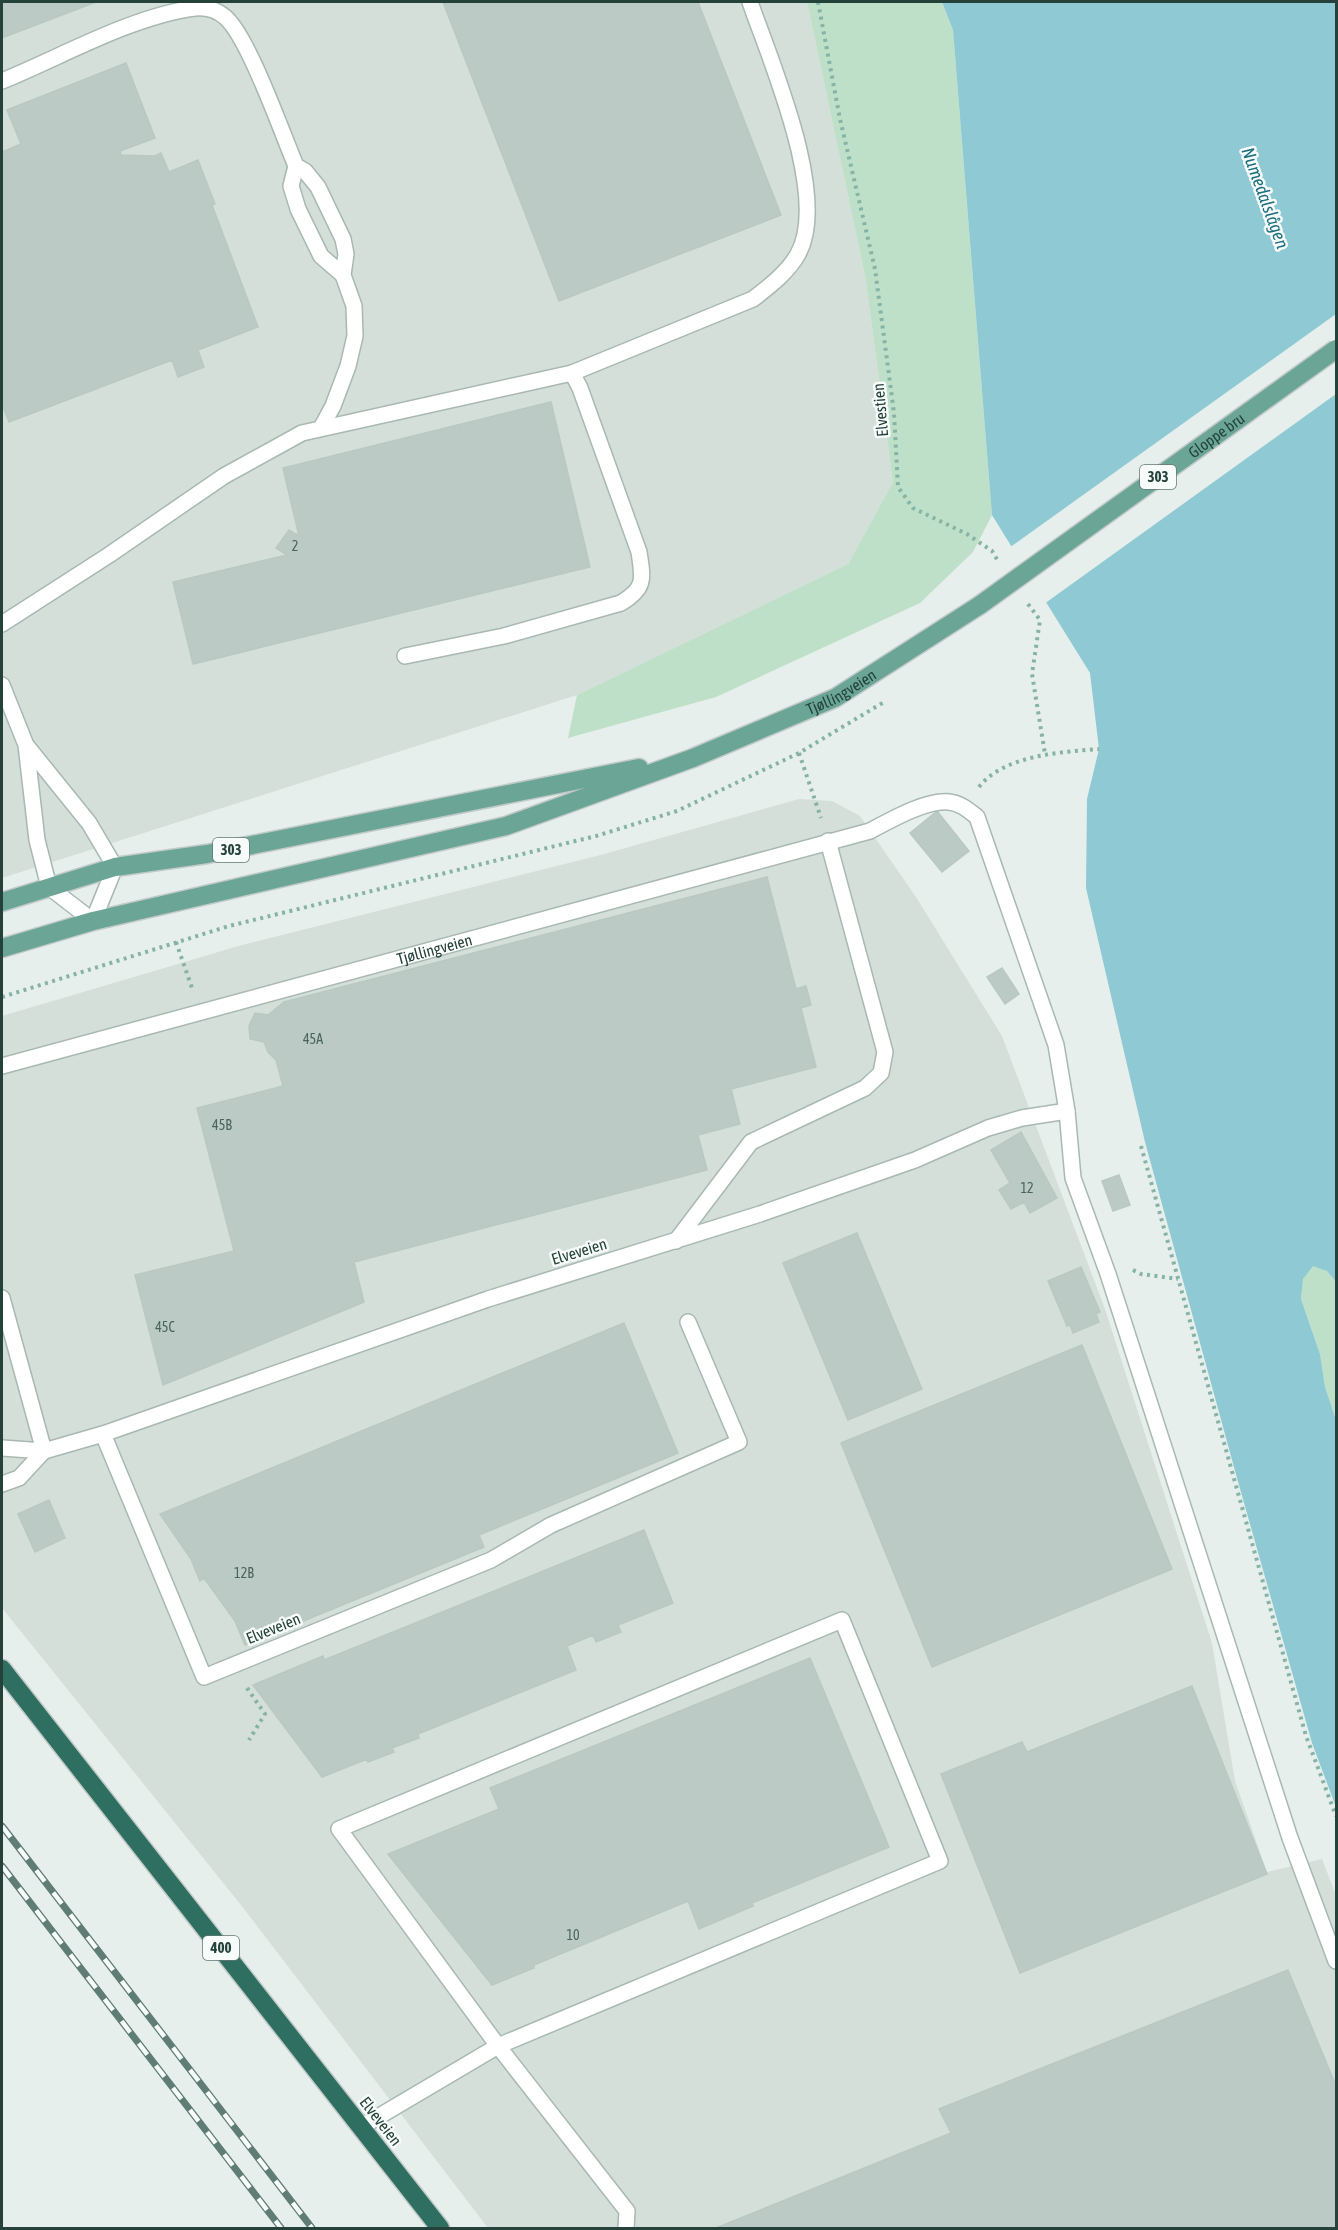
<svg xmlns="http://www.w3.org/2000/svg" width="1338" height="2230" viewBox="0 0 1338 2230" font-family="'Asap Condensed',sans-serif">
	<rect width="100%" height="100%" fill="#e6efeb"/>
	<!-- built -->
	<path fill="#d4dfda" d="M2 2H807L865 276 893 482 848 564 577 695 2 878Z
		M799 799 832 801 860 816 916 897 1002 1036 1105 1309 1212 1643 1235 1781 1267 1872 1322 1859 1336 1895V2228H488L241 1905 2 1608V1016L242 945 597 856Z"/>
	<!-- green -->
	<path fill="#bfe0c8" d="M807 2H942L953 30 992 515 973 552 920 603 716 697 568 738 577 695 848 564 893 482 865 276Z
		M1313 1265 1327 1271 1336 1282V1420L1325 1387 1320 1354 1301 1299 1303 1279Z"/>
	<!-- water -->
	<path fill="#8ec9d4" d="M942 2H1336V1282L1327 1271 1313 1266 1303 1279 1301 1299 1320 1354 1325 1387 1336 1420V1807L1312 1743 1237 1478 1145 1142 1086 888 1087 799 1099 749 1090 673 992 515 953 30Z"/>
	<!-- pier -->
	<path fill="#e6efeb" d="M1336 314V394L1044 604 1009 548Z"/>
	<!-- building -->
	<path fill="#bbcac4" stroke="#b8c9c2" stroke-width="1.5" d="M2 2H96L2 38Z
		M443 2H698L781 215 559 301Z
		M126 63 155 138 120 151 121 155 155 156 161 153 169 172 198 160 215 204 212 205 258 327 198 350 204 367 178 377 172 360 9 422 2 404V152L21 144 7 110Z
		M551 402 590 567 193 664 173 582 287 555 276 548 289 530 299 536 283 468Z
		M937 811 969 851 942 872 910 833Z
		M767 877 796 989 806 986 811 1005 801 1008 816 1067 731 1089 740 1124 698 1135 707 1170 354 1262 364 1302 163 1385 135 1275 234 1251 197 1108 283 1086 276 1060 268 1052 264 1042 250 1039 249 1026 255 1013 268 1015 284 1002Z
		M1002 968 1019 994 1005 1004 987 977Z
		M1021 1132 1057 1198 1030 1213 1024 1202 1011 1209 999 1190 1010 1183 991 1150Z
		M1119 1175 1130 1205 1113 1211 1102 1181Z
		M857 1233 922 1389 848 1420 783 1263Z
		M1081 1267 1100 1312 1096 1314 1099 1322 1073 1333 1070 1325 1067 1326 1048 1281Z
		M624 1323 678 1453 479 1535 484 1547 245 1645 235 1621 204 1578 200 1581 191 1559 160 1514Z
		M1082 1345 1172 1569 932 1667 841 1443Z
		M49 1500 65 1538 35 1552 18 1514Z
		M644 1530 673 1603 618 1625 621 1632 596 1642 593 1635 567 1646 576 1670 418 1734 419 1738 392 1748 394 1752 368 1762 367 1759 322 1777 253 1685 323 1656 324 1660Z
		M810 1658 889 1847 752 1903 753 1906 699 1929 688 1901 534 1965V1968L492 1985 388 1854 499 1809 490 1788Z
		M1192 1686 1267 1874 1020 1973 941 1774 1022 1742 1027 1752Z
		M1288 1970 1336 2086V2228H716L951 2133 939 2109Z"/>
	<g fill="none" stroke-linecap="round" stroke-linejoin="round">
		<defs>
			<g id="lane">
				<path d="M2 81C61 57 132 16 195 8 206 7 217 10 225 17 248 36 282 133 296 166L305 171 318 187 343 239 346 254 343 275 354 306 355 336 348 366 333 406 321 428"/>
				<path d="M296 166 291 186 298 209 321 256 343 275"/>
				<path d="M572 373 753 299C770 286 788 272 798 254 830 197 770 60 750 2"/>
				<path d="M2 624 109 555 224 476 302 433 572 373 580 388 639 552C643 579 646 588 621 603L504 636 405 656"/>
				<path d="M2 685 26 745 37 840 49 887 93 921 115 867 89 823 26 745"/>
				<path id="s1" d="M2 1066 870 831C889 821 927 799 949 802 960 803 968 810 977 817L1056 1045 1067 1111 1073 1178 1108 1274 1290 1838 1336 1961"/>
				<path d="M676 1241 751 1142 865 1088 881 1073 885 1052 828 841"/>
				<path d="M2 1298 44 1451"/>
				<path d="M103 1434 204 1677 491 1560 551 1525 739 1442 688 1322"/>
				<path d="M2 1448 44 1451 103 1434 488 1299 760 1214 915 1160 988 1128 1022 1118 1067 1111"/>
				<path d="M2 1484 19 1478 44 1451"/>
				<path d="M361 2127 498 2046 940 1861 842 1620 339 1829 498 2046 627 2211 626 2228"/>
			</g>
			<g id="primary">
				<path d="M2 902 115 867 207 854 639 768"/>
				<path id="s2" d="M2 948 93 921 506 826 693 758 835 698 980 605"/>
			</g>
			<path id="highway" d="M2 1669 440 2228"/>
		</defs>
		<!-- lane casing -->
		<use href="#lane" stroke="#a8b8b2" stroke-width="18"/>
		<!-- primary casing -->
		<use href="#primary" stroke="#c2cac8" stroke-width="21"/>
		<!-- highway casing -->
		<use href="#highway" stroke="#c2cac8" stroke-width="21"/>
		<!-- path -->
		<path stroke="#86b3a5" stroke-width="4" stroke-dasharray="3 4.5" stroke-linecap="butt" d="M818 2 840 119 875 269 894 413 898 487 913 508 967 534 992 551 998 561
			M1028 604 1040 620 1032 674 1045 754
			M799 753 821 818
			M979 787C1004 755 1061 752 1099 749
			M176 942 192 988
			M2 997 229 926 596 836 677 811 799 753 884 702
			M1141 1146 1306 1736 1336 1816
			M1133 1270 1141 1274 1178 1279
			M247 1688 265 1714 249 1740"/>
		<!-- lane -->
		<use href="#lane" stroke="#fff" stroke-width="15"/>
		<!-- primary -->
		<use href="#primary" stroke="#6aa596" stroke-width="18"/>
		<!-- highway -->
		<use href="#highway" stroke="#2f6f62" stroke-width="18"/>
		<defs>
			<path id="rail" d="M2 1826 312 2228
				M2 1866 281 2228"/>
		</defs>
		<!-- rail casing -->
		<use href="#rail" stroke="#5f7d75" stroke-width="7"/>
		<!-- rail -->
		<use href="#rail" stroke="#f7fbf9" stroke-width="4.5" stroke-dasharray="14" stroke-linecap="butt"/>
		<defs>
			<g id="primary-bridge">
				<path id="s3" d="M980 605 1336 349"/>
			</g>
		</defs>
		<!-- primary-bridge casing -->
		<use href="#primary-bridge" stroke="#c2cac8" stroke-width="21" stroke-linecap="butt"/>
		<!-- primary-bridge -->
		<use href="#primary-bridge" stroke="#6aa596" stroke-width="18"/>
	</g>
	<g text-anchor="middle" stroke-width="5" stroke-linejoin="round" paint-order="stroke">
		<!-- number labels -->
		<g font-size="14" fill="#4a645c">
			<text x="295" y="551">2</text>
			<text x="313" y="1044">45A</text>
			<text x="222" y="1130">45B</text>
			<text x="1027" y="1193">12</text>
			<text x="165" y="1332">45C</text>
			<text x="244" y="1578">12B</text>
			<text x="573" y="1940">10</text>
		</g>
		<!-- shield labels -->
		<g fill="#f7fbf9" stroke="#637a73" stroke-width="1.5">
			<rect x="1140" y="465" width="36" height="24" rx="4.5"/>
			<rect x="213" y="838" width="36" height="24" rx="4.5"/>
			<rect x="203" y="1936" width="36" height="24" rx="4.5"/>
		</g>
		<g font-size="15" font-weight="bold" fill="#24423a">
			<text x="1158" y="482">303</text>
			<text x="231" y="855">303</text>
			<text x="221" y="1953">400</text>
		</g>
		<!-- street labels -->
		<g font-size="16" fill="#24423a" stroke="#f7fbf9">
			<text transform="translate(880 410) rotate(-95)" y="6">Elvestien</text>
			<text dy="6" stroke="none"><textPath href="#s3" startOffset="291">Gloppe bru</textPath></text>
			<text dy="6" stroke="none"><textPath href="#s2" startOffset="880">Tjøllingveien</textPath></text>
			<text dy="6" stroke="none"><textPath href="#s1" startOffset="448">Tjøllingveien</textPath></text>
			<text transform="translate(579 1251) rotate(-17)" y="6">Elveveien</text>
			<text transform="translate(273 1628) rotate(-22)" y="6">Elveveien</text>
			<text transform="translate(381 2121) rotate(52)" y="6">Elveveien</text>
		</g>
		<!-- water labels -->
		<g font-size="18" font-style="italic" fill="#1c6f80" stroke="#f7fbf9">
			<text transform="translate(1265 198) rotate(70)" y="6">Numedalslågen</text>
		</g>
	</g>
	<!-- border -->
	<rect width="1338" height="2230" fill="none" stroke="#24423a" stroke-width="6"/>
</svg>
